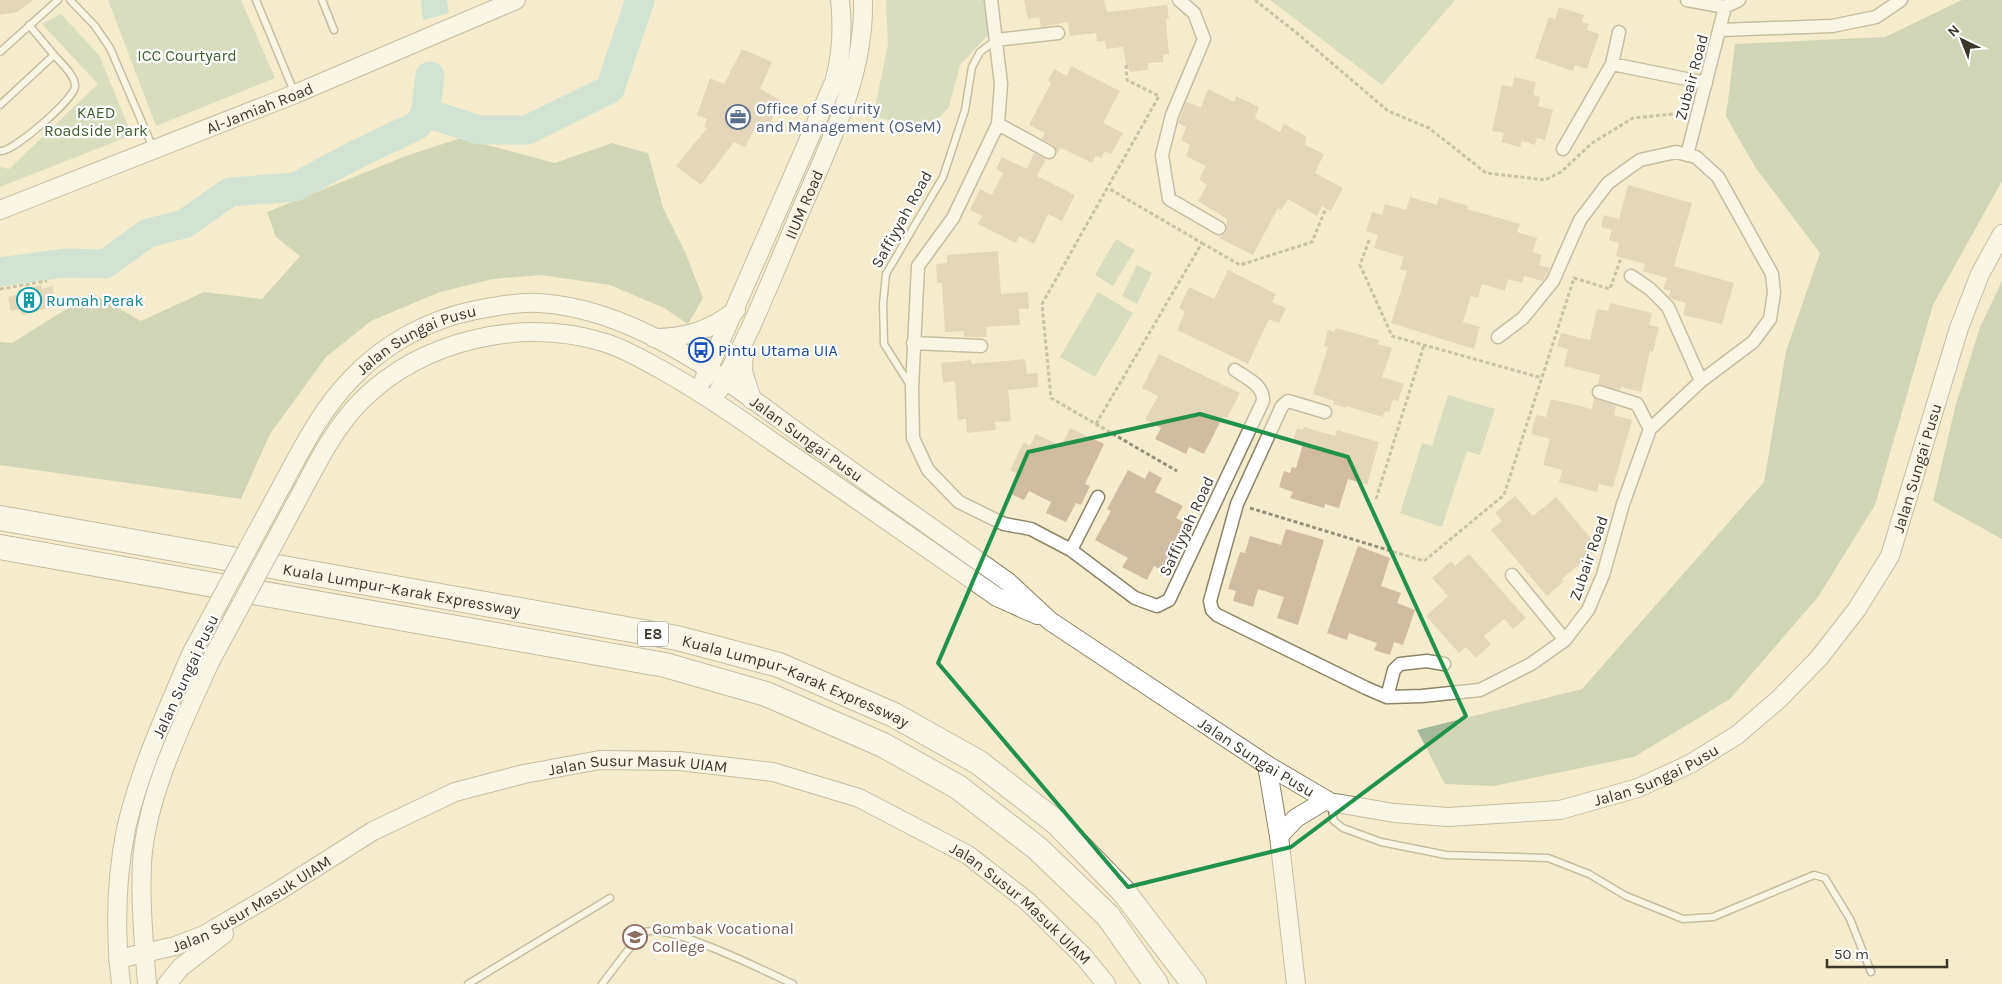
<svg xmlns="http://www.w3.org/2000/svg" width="2002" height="984" viewBox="0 0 2002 984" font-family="Karla,sans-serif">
	<rect width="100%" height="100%" fill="#f4eccd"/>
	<!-- green -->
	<path fill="#b7c9ad" d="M108 0H241L275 78 156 126Z
		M886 0H988L989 34 960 65 949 107 935 122 911 124 873 117 888 44Z
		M1270 0H1455L1382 85Z
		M61 14 99 55 132 135 0 187V167L9 169 98 84 42 24Z
		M1116 239 1135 250 1113 286 1095 275Z
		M1137 265 1152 273 1137 304 1122 296Z
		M1098 292 1133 313 1095 377 1060 357Z
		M1448 395 1495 409 1480 455 1467 451 1442 527 1400 513 1422 443 1432 446Z"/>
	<!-- forest -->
	<path fill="#a6b99c" d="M1962 0H2002V181L1933 305 1875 505 1818 597 1730 699 1634 757 1494 786 1445 784 1417 730 1582 689 1764 482 1786 351 1820 253 1755 167 1726 116 1735 44 1885 37Z
		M461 138 555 163 612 143 648 153 663 208 685 252 703 298 688 324 664 308 610 285 541 275 493 279 440 292 371 321 326 357 270 434 241 499 0 465V342L12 343 92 293 141 321 204 292 262 299 300 256 276 237 267 212 406 156Z
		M2002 281V539L1933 501 1956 404 1980 327Z"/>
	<!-- water -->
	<path fill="#a9d4d9" d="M421 0H447L449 13 423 20Z"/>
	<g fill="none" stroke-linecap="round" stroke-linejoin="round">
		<!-- river -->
		<path stroke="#a9d4d9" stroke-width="29" d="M425 115 430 76
			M0 272 65 263 105 264 148 233 184 224 230 192 295 187 357 154 416 126 425 115 439 117 479 130H527L610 89 640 0"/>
	</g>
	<!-- building -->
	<path fill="#d0bba3" d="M0 0H33L17 12 0 15Z
		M1024 0H1104L1107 12 1167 5 1169 19H1166L1169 54 1163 55V62L1148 63V70L1130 72 1126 65 1123 47 1106 49 1105 41 1097 42 1096 33 1070 36 1068 22 1041 27 1039 17 1028 19Z
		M1559 7 1584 15 1582 22 1589 24 1587 30 1599 34 1587 69 1575 65 1573 71 1535 58 1549 17 1555 19Z
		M742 49 772 62 760 89 780 100 766 134 755 128 745 147 734 142 701 185 676 166 707 128 704 127 707 119 697 115 710 78 724 84Z
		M1071 66 1120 91 1103 123 1123 133 1111 154 1105 151 1101 158 1096 156 1092 163 1061 148 1057 153 1053 145 1042 139 1045 133 1029 125 1051 83 1048 81 1054 69 1067 76Z
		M1514 77 1536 82 1533 95 1540 97 1538 106 1553 110 1545 140 1537 138 1535 145 1522 141 1520 147 1501 142 1504 133 1492 131 1502 85 1512 87Z
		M1208 89 1234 102 1236 96 1259 107 1255 118 1280 132 1284 124 1306 136 1305 145 1324 154 1315 173 1343 188 1331 211 1322 206 1317 216 1288 199 1281 210 1278 208 1253 255 1219 238 1226 232 1227 219 1198 201 1207 185 1199 180 1206 166 1186 156 1190 145 1181 140 1186 127 1178 123 1186 102 1201 107Z
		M1034 153 1046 159 1037 176 1075 195 1062 221 1048 214 1034 244 1019 236 1016 243 978 224 982 216 970 210 980 189 992 195 1003 173 996 169 1002 157 1027 169Z
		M1628 185 1692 203 1674 266 1734 283 1722 324 1683 315 1686 303 1672 299 1669 297 1671 291 1663 289 1667 278 1643 271 1645 264 1616 256 1619 243 1609 240 1612 230 1601 227 1604 215 1619 219Z
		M1410 197 1437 205 1439 197 1468 206 1467 209 1520 224 1517 232 1537 238 1533 252 1542 255 1539 265 1550 268 1543 281 1524 276 1522 283 1508 279 1505 291 1482 284 1478 298 1471 296 1463 322 1480 327 1474 349 1391 323 1407 271 1400 269 1404 257 1374 248 1378 235 1366 231 1372 212 1382 215 1385 204 1406 210Z
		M998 251 1001 294 1028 292 1029 309H1019L1020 325 986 327 987 337H964V331L945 332 942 283H937L936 264 947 263V255Z
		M1228 270 1276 294 1272 302 1286 308 1279 323 1269 319 1248 364 1177 330 1185 312 1179 308 1189 287 1214 299Z
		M41 285 42 289 52 286 55 298 46 303 47 308 22 315 20 309 11 311 8 297 20 294 19 290Z
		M1610 303 1652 313 1649 325 1659 327 1653 352 1650 351 1641 392 1621 387 1620 390 1598 384 1600 375 1564 366 1568 349 1557 346 1561 333 1590 340 1597 309 1608 311Z
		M1336 328 1379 340 1378 344 1392 348 1382 377 1404 384 1398 401 1393 400 1389 412 1385 411 1383 417 1346 406 1345 408 1333 404 1334 401 1313 394 1328 347 1324 346 1328 330 1334 332Z
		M1159 354 1240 393 1227 418 1223 416 1204 454 1189 447 1186 454 1155 439 1161 428 1145 420 1158 396 1142 388Z
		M1025 359 1027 374 1038 373V387L1008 390 1011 421 995 422 996 430 967 433 966 419 958 420 955 381 943 383 941 363 971 360 972 364Z
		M1594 398 1616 406 1614 415 1632 420 1613 487 1599 484 1597 492 1559 482 1562 470 1543 465 1550 439 1531 434 1536 415 1546 417 1551 399 1592 409Z
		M1304 427 1335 436 1337 430 1379 442 1367 485 1348 479 1339 508 1325 504 1324 508 1290 498 1293 492 1279 487 1284 471 1290 473 1292 467 1296 468 1303 444 1293 441 1297 428 1303 430Z
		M1070 428 1104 444 1085 484 1090 486 1081 505 1076 503 1066 522 1046 513 1051 502 1029 491 1024 500 1009 493 1018 474 1010 470 1024 442 1030 446 1036 434 1061 446Z
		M1128 470 1145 479 1149 471 1162 478 1155 492 1183 506 1176 518 1187 524 1163 571 1154 566 1147 580 1122 567 1128 558 1095 540 1111 511 1107 509Z
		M1515 496 1533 516 1556 497 1599 548 1562 579 1564 581 1547 596 1491 530 1502 521 1495 513Z
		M1286 529 1324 540 1298 625 1277 618 1284 597 1258 589 1253 607 1233 601 1236 591 1228 589 1240 552 1245 553 1250 536 1281 545Z
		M1358 546 1390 558 1381 586 1401 593 1397 603 1415 610 1403 645 1394 642 1390 655 1374 650 1377 643 1349 633 1347 640 1327 633Z
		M1469 554 1526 618 1513 629 1504 619 1484 636 1491 644 1476 658 1466 647 1459 653 1426 616 1448 596 1432 578 1451 561 1455 566Z"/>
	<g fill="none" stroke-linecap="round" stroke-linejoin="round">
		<defs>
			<path id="lane" d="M70 0 95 26 110 48 153 148
				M256 0 295 94
				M322 0 334 30
				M29 25 54 55
				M0 52 58 0
				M0 105 54 55C61 63 76 76 75 87 73 100 12 153 0 151
				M910 385 884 344 883 304 886 274 943 177 965 110 972 67 980 52 996 40
				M1331 805 1334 821 1343 828 1381 842 1446 855 1548 858 1589 874 1626 896 1683 919 1713 917 1814 875 1825 878 1850 919 1871 972
				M468 984 610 898
				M602 984C610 974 635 939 643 933 664 920 769 973 793 984"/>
			<path id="street" d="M991 0 1001 84 998 124 953 218 918 266 912 388 913 438 928 470 959 502 1004 524 1031 529 1071 550 1135 598 1157 606 1169 600 1263 401C1264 385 1246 378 1235 370
				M1179 0 1194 13 1204 39 1172 115 1162 155 1169 199 1219 228
				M1687 0 1725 7 1739 0
				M1720 30 1832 26 1876 17 1901 0
				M996 40 1058 33
				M1612 64 1706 83
				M998 124 1049 152
				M1563 149 1612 64 1619 32
				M1687 155 1725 7
				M1631 276 1650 289 1668 307 1701 381
				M913 343 981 346
				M1599 392 1637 404 1650 429
				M1325 412 1288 401 1282 406 1237 504 1210 601 1212 610 1217 615 1366 688 1387 697 1422 696 1480 690 1531 664 1565 640 1588 610 1603 575 1623 504 1650 429 1701 381 1753 342 1770 319 1774 293 1772 274 1718 177 1696 157 1676 152 1640 160 1608 183 1580 220 1553 281 1523 318 1498 337
				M1071 550 1098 497
				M1512 575 1565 640
				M1387 697 1394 670 1400 664 1427 661 1444 664"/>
			<g id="secondary">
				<path id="s1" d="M0 210 295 94 516 0"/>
				<path d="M654 338C686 338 711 330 736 310"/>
				<path d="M744 349 743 371 752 400"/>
				<path d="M704 379 834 82C842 55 843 28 840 0"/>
				<path id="s2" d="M719 390C749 337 771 280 795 224 825 151 865 81 863 0"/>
				<path id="s3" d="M273 502C297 459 317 414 351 379 384 344 429 319 476 310 497 306 518 302 539 303 641 309 732 385 811 442 877 489 942 535 1008 582L1050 621 1267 765 1330 802 1394 813 1448 817 1560 810 1638 788 1690 764 1737 735 1779 699 1819 658 1857 609 1890 556 1959 328 1980 274 2002 234"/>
				<path d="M292 510C313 472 331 431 361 401 423 339 523 317 606 343 625 349 643 360 660 369 700 391 736 416 773 442 848 493 922 545 997 597L1037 615"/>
				<path d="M1267 765 1279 836 1296 984"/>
				<path d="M1279 836 1296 818 1326 800"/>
				<path id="s4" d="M118 959 175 946 204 935 277 892 373 831 455 792 524 774 600 760 679 761 773 772 859 798 968 855 1027 901 1084 957 1106 984"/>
				<path d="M121 984C115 933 116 879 126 829 140 768 167 711 191 654"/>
				<path d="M147 984C144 944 140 902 142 863 146 796 183 722 210 662"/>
				<path d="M167 984 181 967 224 934"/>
			</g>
			<g id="highway">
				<path id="s5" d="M0 518 677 638 779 665 894 715 978 762 1057 823 1124 892 1194 984"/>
				<path d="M0 547 665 665 766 694 883 745 958 787 1037 848 1108 916 1156 984"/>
			</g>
		</defs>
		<!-- lane casing -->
		<use href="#lane" stroke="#8d8569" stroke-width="9"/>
		<!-- street casing -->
		<use href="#street" stroke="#8d8569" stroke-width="15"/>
		<!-- secondary casing -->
		<use href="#secondary" stroke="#8d8569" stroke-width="20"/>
		<!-- highway casing -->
		<use href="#highway" stroke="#8d8569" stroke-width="26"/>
		<!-- path -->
		<path stroke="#96907b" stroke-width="3" stroke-dasharray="4 2.5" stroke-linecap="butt" d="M1255 0 1298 34 1388 111 1429 128 1486 173 1545 180 1561 172 1592 143 1633 118 1684 113
			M1126 65 1127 80 1159 96 1042 304 1051 398 1177 471
			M1369 240 1360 265 1392 336 1542 378
			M1202 243 1240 265 1312 242 1326 208
			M0 289 47 281
			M1096 424 1202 243 1108 188
			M1376 499 1424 345
			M1250 508 1424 561 1504 495 1574 278 1610 289 1621 258"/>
		<!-- lane -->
		<use href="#lane" stroke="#fff" stroke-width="6"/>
		<!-- street -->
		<use href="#street" stroke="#fff" stroke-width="12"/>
		<!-- secondary -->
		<use href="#secondary" stroke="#fff" stroke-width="18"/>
		<!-- highway -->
		<use href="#highway" stroke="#fff" stroke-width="24"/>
		<defs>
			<path id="secondary-bridge" d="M191 654 273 502
				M210 662 292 510"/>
		</defs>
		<!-- secondary-bridge casing -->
		<use href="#secondary-bridge" stroke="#8d8569" stroke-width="20" stroke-linecap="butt"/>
		<!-- secondary-bridge -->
		<use href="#secondary-bridge" stroke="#fff" stroke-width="18"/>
	</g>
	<!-- marked area -->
	<path d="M0 0H2002V984H0ZM1200 414 1348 457 1466 716 1291 847 1128 887 938 663 1028 452Z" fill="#f4eccd" fill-opacity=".55" fill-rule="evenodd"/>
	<path fill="none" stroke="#21924b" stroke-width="4" stroke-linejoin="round" d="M1200 414 1348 457 1466 716 1291 847 1128 887 938 663 1028 452Z"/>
	<!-- icons -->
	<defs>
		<symbol id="office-ring" viewBox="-11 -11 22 22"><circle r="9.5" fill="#fff" stroke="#5c6f8a" stroke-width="1.5"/><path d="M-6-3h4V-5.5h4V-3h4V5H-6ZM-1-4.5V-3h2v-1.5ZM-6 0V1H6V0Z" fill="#5c6f8a"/></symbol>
		<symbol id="building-ring" viewBox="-11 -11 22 22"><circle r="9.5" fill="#fff" stroke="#0f9aa8" stroke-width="1.5"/><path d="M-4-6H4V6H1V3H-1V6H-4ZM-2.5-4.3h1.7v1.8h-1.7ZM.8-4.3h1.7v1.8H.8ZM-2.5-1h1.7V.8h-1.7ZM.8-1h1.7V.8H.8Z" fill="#0f9aa8"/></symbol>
		<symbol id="bus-ring" viewBox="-11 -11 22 22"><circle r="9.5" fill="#fff" stroke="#1a4fb4" stroke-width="1.5"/><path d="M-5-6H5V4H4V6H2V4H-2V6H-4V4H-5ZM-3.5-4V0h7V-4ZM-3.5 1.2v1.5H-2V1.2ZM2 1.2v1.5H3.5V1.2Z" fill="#1a4fb4"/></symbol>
		<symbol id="university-ring" viewBox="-11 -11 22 22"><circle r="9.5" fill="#fff" stroke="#8d6e63" stroke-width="1.5"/><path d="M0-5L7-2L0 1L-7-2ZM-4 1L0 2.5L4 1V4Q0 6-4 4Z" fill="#8d6e63"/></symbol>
	</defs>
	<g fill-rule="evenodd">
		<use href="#office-ring" x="724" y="103" width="28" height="28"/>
		<use href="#building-ring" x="15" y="286" width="28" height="28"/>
		<use href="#bus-ring" x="687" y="336" width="28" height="28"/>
		<use href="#university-ring" x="621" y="923" width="28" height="28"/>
	</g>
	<g text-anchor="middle" stroke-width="4.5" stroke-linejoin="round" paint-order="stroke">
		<!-- shield labels -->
		<rect fill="#fff" stroke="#76736b" stroke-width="1" x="638" y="621.5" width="30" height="25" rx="4"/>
		<g font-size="15" font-weight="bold" fill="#3b372b">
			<text x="653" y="639">E8</text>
		</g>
		<!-- park labels -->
		<g font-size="16" fill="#425e32" stroke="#fff">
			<text x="187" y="61">ICC Courtyard</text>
			<text x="96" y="118">KAED<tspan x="96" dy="18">Roadside Park</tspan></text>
		</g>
		<!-- street labels -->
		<g font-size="16" fill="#3b372b" stroke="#fff">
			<text transform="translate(1691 77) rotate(-75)" y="6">Zubair Road</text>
			<text dy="6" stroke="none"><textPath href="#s1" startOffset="279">Al-Jamiah Road</textPath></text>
			<text dy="6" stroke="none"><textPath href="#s2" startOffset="204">IIUM Road</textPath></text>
			<text transform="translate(901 219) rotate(-61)" y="6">Saffiyyah Road</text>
			<text dy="6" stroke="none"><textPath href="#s3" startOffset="224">Jalan Sungai Pusu</textPath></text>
			<text dy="6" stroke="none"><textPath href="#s3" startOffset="659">Jalan Sungai Pusu</textPath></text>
			<text dy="6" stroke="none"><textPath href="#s3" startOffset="2051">Jalan Sungai Pusu</textPath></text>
			<text transform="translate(1186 526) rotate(-65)" y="6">Saffiyyah Road</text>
			<text transform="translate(1588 558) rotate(-71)" y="6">Zubair Road</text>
			<text dy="6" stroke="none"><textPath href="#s5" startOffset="408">Kuala Lumpur–Karak Expressway</textPath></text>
			<text transform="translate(185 676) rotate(-65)" y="6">Jalan Sungai Pusu</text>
			<text dy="6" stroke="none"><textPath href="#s5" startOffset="814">Kuala Lumpur–Karak Expressway</textPath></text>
			<text dy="6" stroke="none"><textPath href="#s3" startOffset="1211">Jalan Sungai Pusu</textPath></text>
			<text dy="6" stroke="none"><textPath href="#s4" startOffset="565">Jalan Susur Masuk UIAM</textPath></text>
			<text dy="6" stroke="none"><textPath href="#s3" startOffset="1631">Jalan Sungai Pusu</textPath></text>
			<text dy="6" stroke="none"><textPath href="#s4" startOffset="146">Jalan Susur Masuk UIAM</textPath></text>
			<text dy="6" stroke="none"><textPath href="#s4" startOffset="985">Jalan Susur Masuk UIAM</textPath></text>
		</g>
		<!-- service labels -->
		<g font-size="16" fill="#4e5e75" stroke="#fff" text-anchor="start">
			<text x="756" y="114">Office of Security<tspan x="756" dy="18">and Management (OSeM)</tspan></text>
		</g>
		<!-- culture labels -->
		<g font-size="16" fill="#0d838f" stroke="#fff" text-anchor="start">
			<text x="46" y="306">Rumah Perak</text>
		</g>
		<!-- transit labels -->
		<g font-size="16" fill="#164399" stroke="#fff" text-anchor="start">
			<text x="718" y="356">Pintu Utama UIA</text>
		</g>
		<!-- education labels -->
		<g font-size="16" fill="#785e54" stroke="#fff" text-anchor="start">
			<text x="652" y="934">Gombak Vocational<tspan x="652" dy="18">College</tspan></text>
		</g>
	</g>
	<!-- north arrow -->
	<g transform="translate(1962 40) rotate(317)" stroke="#ffffff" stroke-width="4" paint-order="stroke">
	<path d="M0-4L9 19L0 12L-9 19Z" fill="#3b372b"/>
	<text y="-8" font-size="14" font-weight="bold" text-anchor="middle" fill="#3b372b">N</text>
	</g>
	<!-- scale -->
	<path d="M1827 959v8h120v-8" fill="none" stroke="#3b372b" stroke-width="2.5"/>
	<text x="1834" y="959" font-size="15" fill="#3b372b" stroke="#ffffff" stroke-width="4" paint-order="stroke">50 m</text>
</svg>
